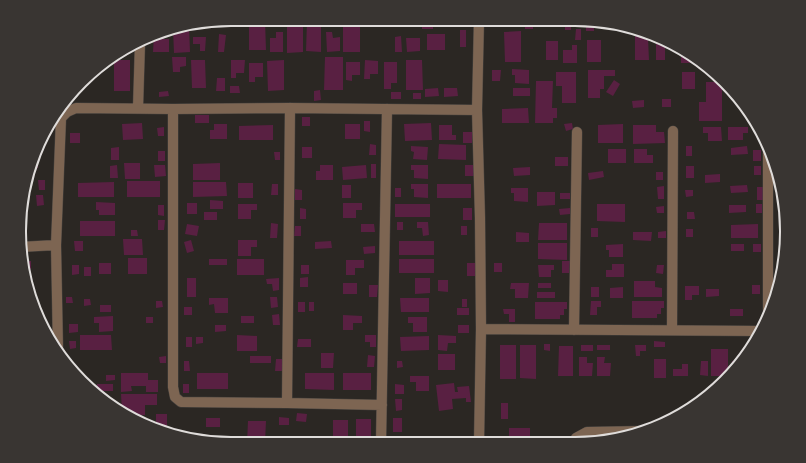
<svg xmlns="http://www.w3.org/2000/svg" width="806" height="463" viewBox="0 0 806 463" font-family="'IBM Plex Sans',sans-serif">
	<rect width="100%" height="100%" fill="#2b2723"/>
	<!-- building -->
	<path fill="#592042" d="M273 19H282V21H273Z
		M330 19H339L338 25 330 24Z
		M384 19H395V25L384 24Z
		M249 20H265L266 50H249Z
		M307 21 321 22V52L306 51Z
		M303 22V52L287 53V23Z
		M343 22H360V52H343Z
		M422 22H433V29H422Z
		M525 23H533V29H525Z
		M586 24H594V31H586Z
		M189 26 190 52 174 53 173 29Z
		M565 26H571V30H565Z
		M576 29H581V40H575Z
		M460 30H466V47H460Z
		M635 30H638L652 36V38H648L649 60H635Z
		M521 31V62H505L504 32Z
		M276 32H283V52H270V38H276Z
		M326 32H332L333 38 340 37V51L327 52Z
		M159 33H164V39H169V52H153L154 35Z
		M219 34 226 35 224 52H218Z
		M427 34H445V50H427Z
		M401 36 402 52H395V37Z
		M193 37H206L205 51H200V44H193Z
		M406 38H420V51L407 52Z
		M656 38H659L665 41V60H656Z
		M587 40H601V62H587Z
		M546 41H558V60H546Z
		M572 45H577V63H563V50H572Z
		M681 48 695 60V63H681Z
		M127 49 128 55H117L119 54Z
		M172 57H186V66L180 67V72H173Z
		M325 57H343V90H324Z
		M114 60H130V91H114Z
		M191 60H205L206 88H192Z
		M231 60H245L244 73H236V78H231Z
		M284 60V90L268 91 267 61Z
		M365 60 378 61V74H370V79H364Z
		M406 60H422L423 90H406Z
		M346 62H360V75H352V81L346 80Z
		M384 62H397V83H391V89H384Z
		M249 63H263V77H255V82H249Z
		M101 66 102 72 95 73V71L99 67Z
		M512 69 529 70V84L515 83V75H512Z
		M492 70H501L500 81H492Z
		M588 70H615V76H604V89H600V98H588Z
		M556 72H576V103H562V86H556Z
		M682 72H695V89H682Z
		M217 78H225V91H216Z
		M614 80 620 84 613 96 606 92Z
		M536 81H553L552 108H557V118H553V123H535Z
		M706 82H721L722 84V121H699V102H706Z
		M230 86H239L240 93H230Z
		M438 88 439 96 425 97V89Z
		M444 88H457L458 96 444 97Z
		M513 88H530V96H513Z
		M320 90 321 100 314 101V91Z
		M168 91 169 96 159 97V92Z
		M391 92H401V99H391Z
		M413 93H421V99H413Z
		M662 99H671V107H662Z
		M644 100V107L633 108 632 101Z
		M528 108 529 123H502V109Z
		M195 115H209V123H195Z
		M302 117H310V126H302Z
		M364 121H370V132L364 131Z
		M142 123 143 139 123 140 122 124Z
		M431 123 432 140 405 141 404 124Z
		M572 123 573 129 566 131 564 124Z
		M214 124H227V139H210V130H214Z
		M345 124H360V139H345Z
		M623 124V143H598V125Z
		M273 125V140H239V126Z
		M439 125H452V135H456V140H439Z
		M633 125H656V132H664L665 143 633 144Z
		M164 127V136H158L157 128Z
		M703 127H721L722 141H708V133H703Z
		M728 127H748V133H743V140H728Z
		M463 132H472V143H463Z
		M70 133H80V143H70Z
		M370 144 376 145V155H369Z
		M439 144 466 145V160L438 159Z
		M411 146 428 147 427 160 413 159 414 152 411 151Z
		M686 146H692V156H686Z
		M747 146 748 154 731 155V148Z
		M119 147V160H111V148Z
		M302 147H312V158H302Z
		M608 149H626V163H608Z
		M634 149H647V155H653V163H634Z
		M753 150H761V161H753Z
		M158 151H165V161H158Z
		M274 152H280V160H275Z
		M37 153 38 168 30 169Z
		M555 157H568V166H555Z
		M124 163H140V179H125Z
		M220 163V180H193V164Z
		M371 164H376V178H371Z
		M117 165 118 178H110V166Z
		M154 165H165L166 176 155 177Z
		M320 165H333V180H316V171H320Z
		M366 165 367 178 343 180 342 167Z
		M411 165H428V179L414 178V170H411Z
		M465 165H474V176H465Z
		M686 166H694V178H686Z
		M754 166H761V175H754Z
		M530 167V175L514 176 513 168Z
		M603 171 604 177 589 180 588 173Z
		M656 172H663V180H656Z
		M720 174V182L705 183V175Z
		M38 180H45V190H39Z
		M127 181H160V197H127Z
		M114 182V197H78V183Z
		M193 182H226L227 196 193 197Z
		M238 183H253V198H238Z
		M272 184H278V195H271Z
		M411 184H428V198L414 197V189H411Z
		M437 184H471V198H437Z
		M342 185H351V198H342Z
		M747 185 748 192 731 193 730 186Z
		M664 186V199H658L657 187Z
		M757 187H763V200H757Z
		M395 188H401V197H395Z
		M511 188H528V202L514 201V193H511Z
		M295 189 302 190V200H295Z
		M685 190H693V196L686 197Z
		M537 192H555V205L537 206Z
		M560 193H570V199H560Z
		M36 195H43L44 205 37 206Z
		M210 200 223 201V209H210Z
		M96 202 115 203V215H99V210H96Z
		M187 203H197V214H187Z
		M343 203H362V210H356V218H343Z
		M238 204H257V210H251V219H238Z
		M395 204H430V217H395Z
		M597 204H625V222L597 221Z
		M756 204H762V213H756Z
		M158 205H164V216L158 215Z
		M729 205H746V212L729 213Z
		M664 206V213H657L656 207Z
		M300 208 306 209V219H300Z
		M463 208H472V220H463Z
		M570 208V214L560 215 559 209Z
		M204 212H217V220H204Z
		M687 212H694L695 219H687Z
		M158 220H165L164 230H158Z
		M80 221H115V236H80Z
		M397 222H403V230H397Z
		M417 222H428L429 235 423 236 422 228H417Z
		M782 222H783L784 237 781 236Z
		M271 223 278 224 277 238H270Z
		M539 223H567V240H538Z
		M187 224 199 226 197 236 185 234Z
		M361 224H374L375 232H361Z
		M758 224V238H731V225Z
		M295 226H301V236H294Z
		M461 226H467V235H461Z
		M591 228H598V237H591Z
		M686 229H693V237H686Z
		M131 230H137L138 236H131Z
		M666 231V238H658V232Z
		M516 232 529 233V242H516Z
		M633 232H652L651 241 633 240Z
		M123 239H142L143 255H124Z
		M191 240 194 251 187 253 184 242Z
		M238 240H257V247H251V256H238Z
		M74 241H83V251H75Z
		M331 241 332 248 315 249V242Z
		M399 241H434V255H399Z
		M538 243H567V260L538 259Z
		M623 244V257H609V250H606V245Z
		M731 244H744V251H731Z
		M753 244H761V252H753Z
		M375 246V253L364 254 363 247Z
		M128 258H147V274H128Z
		M209 259H227V265H209Z
		M237 259H264V275H237Z
		M399 259H434V273H399Z
		M346 260H364V268H355V275H346Z
		M23 261H31V269H25Z
		M562 261H570L569 273H562Z
		M99 263H111V274H99Z
		M467 263H475L476 276H467Z
		M494 263H502V272H494Z
		M612 264H624V277H606V270H612Z
		M72 265H79V274L72 275Z
		M301 265H309V274H301Z
		M538 265H554V270H551V277H539Z
		M657 265H664L663 274 656 273Z
		M84 267H91V276H84Z
		M308 277V287H300V278Z
		M187 278H196V297H187Z
		M279 278V290L273 291 272 284H267L266 279Z
		M415 278H430V293L415 294Z
		M438 280H448V292L438 291Z
		M634 281H655V287L662 288V297H634Z
		M343 283H357V294H343Z
		M511 283H529L528 298H515V289H510Z
		M538 283H551V288H538Z
		M369 285H378L377 297H369Z
		M752 285H760V294H752Z
		M685 286H699V295H692V300H685Z
		M591 287H599V297H591Z
		M623 287V298H610V288Z
		M706 289H719V296L706 297Z
		M537 292H555V298H537Z
		M66 297H72L73 303H66Z
		M270 297H277L278 307 271 308Z
		M209 298H228V313H215L214 304 209 305Z
		M400 298H429V312H401Z
		M84 299H90L91 305 84 306Z
		M462 299H467V307H462Z
		M156 301H162L163 307 156 308Z
		M591 301H601V307H597V315H590Z
		M632 301H664V308H661V314H657V318H632Z
		M298 302H305V312H298Z
		M309 302H314V311H309Z
		M535 302H567V309H564V315H560V319H535Z
		M39 303 42 324 35 313 33 304Z
		M100 305H111V312H100Z
		M184 307H192V315H184Z
		M457 308H469V315H457Z
		M503 309H515V322H509V314H504Z
		M730 309H743V316H730Z
		M279 314 280 325H273L272 315Z
		M343 315 362 316V323H353V330H343Z
		M113 316V331L99 332V323H94V317Z
		M241 316H254V323H241Z
		M146 317H153V323H146Z
		M408 317H427V332H413V323H408Z
		M69 324H78V332L69 333Z
		M215 325H226V331L215 332Z
		M458 325H469V333H458Z
		M80 335H111L112 350H80Z
		M237 335 257 336V351H237Z
		M365 335H376V347H370V342H365Z
		M438 335 456 336V343H448L447 351 438 350Z
		M429 336V350L401 351 400 337Z
		M186 337H192V347H186Z
		M196 337H203V343L196 344Z
		M298 339H311V347H297Z
		M69 341H76V348L70 349Z
		M654 341 665 342V347H654Z
		M544 344H550V351L544 350Z
		M500 345H516V379H500Z
		M520 345H536V379L520 378Z
		M581 345H593V351H581Z
		M597 345H610V350H597Z
		M635 345H646V351H640V356H636Z
		M559 346H573V376H558Z
		M711 349H728V376H711Z
		M321 353H334L333 368H321Z
		M438 354H455V370H438Z
		M368 355 375 356 374 367H367Z
		M166 356V363H160L159 357Z
		M250 356H271V363H250Z
		M579 357H587V363H593L592 376H579Z
		M597 357H605L604 363H611L610 376H597Z
		M276 359H282V371H275Z
		M654 359H666V378H654Z
		M184 361H189L190 371H184Z
		M397 361H402L403 367 397 368Z
		M701 361H708V376L700 375Z
		M732 361H741L731 373Z
		M682 364H688V376H673V369H682Z
		M121 373H148V380H158V392H146V386H131L132 391 121 392Z
		M197 373H228V389H197Z
		M305 373H334V390L305 389Z
		M343 373H371V390H343Z
		M106 375H115V380L106 381Z
		M410 376H429V391H416V382H410Z
		M454 383 455 392H458L457 387 469 386 471 402H466V398L452 399 453 409 439 411 436 385Z
		M97 384H113V391H97Z
		M183 384H189V393H183Z
		M395 384 404 385V394H395Z
		M121 394H157V405H145V415H133V419L125 415 122 413Z
		M395 399H402V410L396 411Z
		M501 403H508V419H501Z
		M297 413 307 414 306 422 296 421Z
		M156 414H167V433L144 424V422H156Z
		M279 417 289 418V425H279Z
		M206 418H220V427H206Z
		M393 418H402V432H393Z
		M356 419H371V443H356Z
		M333 420H348V443H333Z
		M248 421H266L265 443H247Z
		M509 428H530V437H509Z
		M464 437 465 443H436V438Z
		M502 440 529 441V442L502 443Z"/>
	<g fill="none" stroke-linecap="round" stroke-linejoin="round">
		<defs>
			<path id="minor" d="M479 19 477 110 480 218 481 329 761 331
				M138 108 140 43
				M173 109V387L175 397 181 402 287 403 382 405
				M768 153V309
				M20 247 56 245
				M574 330 577 132
				M672 330 673 131
				M58 349 56 245 61 118 67 112 76 108 173 109 290 108 477 110
				M287 403 290 108
				M574 442 576 438 587 432 647 431
				M381 443 387 109
				M479 443 481 329"/>
		</defs>
		<!-- minor casing -->
		<use href="#minor" stroke="#484440" stroke-width="11"/>
		<!-- minor -->
		<use href="#minor" stroke="#7d6552" stroke-width="10"/>
	</g>
	<!-- crop -->
	<path d="M0 0H806V463H0ZM231 26H575A205 205 0 0 1 780 231V232A205 205 0 0 1 575 437H231A205 205 0 0 1 26 232V231A205 205 0 0 1 231 26Z" fill="#393532" fill-rule="evenodd"/>
	<path fill="none" stroke="#dfdcda" stroke-width="2" d="M231 26H575A205 205 0 0 1 780 231V232A205 205 0 0 1 575 437H231A205 205 0 0 1 26 232V231A205 205 0 0 1 231 26Z"/>
</svg>
